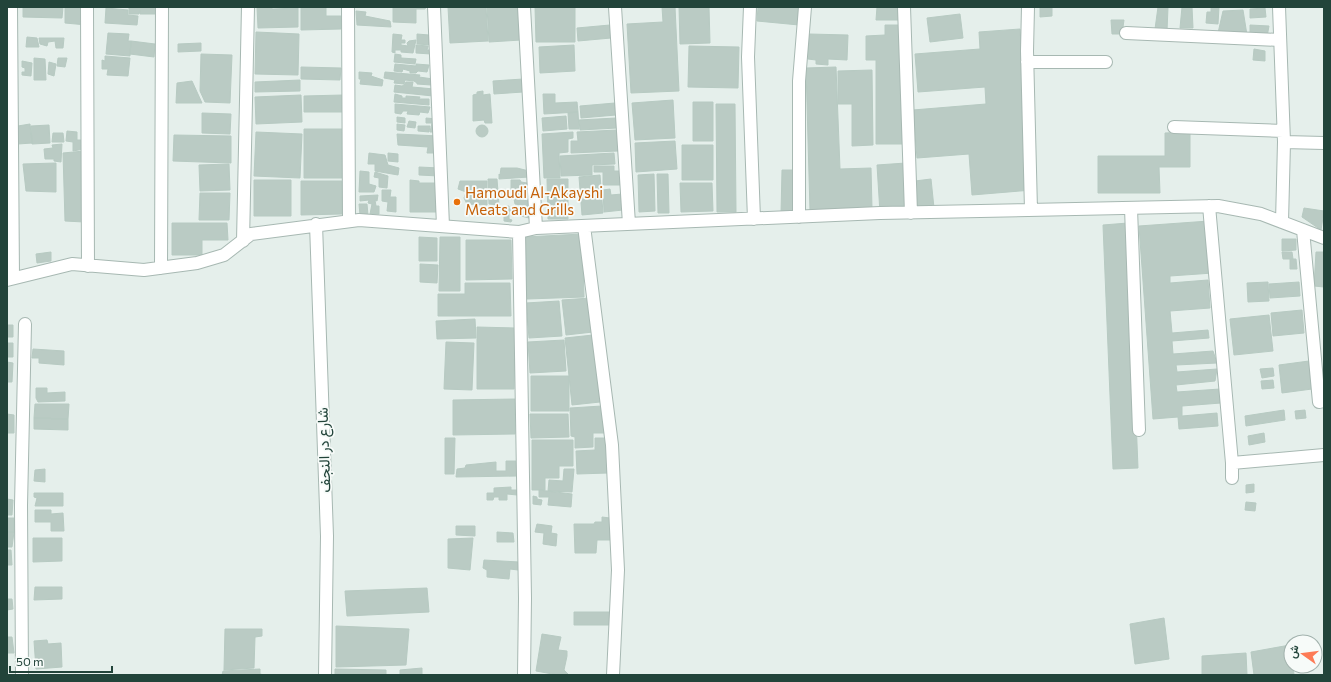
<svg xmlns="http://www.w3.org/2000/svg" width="1331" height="682" viewBox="0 0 1331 682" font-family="Commissioner,Vazirmatn,sans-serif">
	<rect width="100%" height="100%" fill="#e5efeb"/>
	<!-- building -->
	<path fill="#bacbc4" stroke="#b7cac2" d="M23 7H63L62 18 23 17Z
		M65 7H86L87 25 65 23Z
		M129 7H155V14H140V10L139 14H129Z
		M257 7H272V9L298 8V27L258 28Z
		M301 7H326V16H341V29L301 30Z
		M393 7H426L425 9H416V23L393 22Z
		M448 7H486L488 41 450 43Z
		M487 7H519L521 40 489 42Z
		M535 7H575V42H536Z
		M662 7H675L679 91 631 93 627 24 663 22Z
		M679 7H709L710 43 680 44Z
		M758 7H800L799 25 757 21Z
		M877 7H901V20H876Z
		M1040 7H1052V16L1040 17Z
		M1158 7H1168L1167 31 1155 29Z
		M1182 7H1192L1193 28H1180Z
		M1211 7H1219L1218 24 1206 23 1207 12H1211Z
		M106 8 128 10V15L138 16 137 25 105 23Z
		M1265 8 1266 17 1250 18V9Z
		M1243 10 1247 35 1218 33 1223 11Z
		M356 11 366 12 365 16 390 21 391 27 357 25Z
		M960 14 963 38 930 42 927 18Z
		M1111 20H1124L1122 34H1112Z
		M610 25 611 38 578 41 577 28Z
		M885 25H902L903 144H876V60H866V36L885 35Z
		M1250 25 1269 26 1267 37 1250 36Z
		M1020 29 1032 190 972 195 969 154 917 158 913 110 986 104 985 87 918 92 915 54 980 49 979 32Z
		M256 32 299 34 298 75 255 74Z
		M108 33 129 34 128 41H131L130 56 106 54Z
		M393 34 402 35 401 40H405V43H401V45L408 46 407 43 409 41 416 40 413 53 401 52V50H395V53L392 52Z
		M417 34 429 35V38H433L432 45 417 44Z
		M809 34 848 35 847 60 828 59V65L816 64V60L808 59Z
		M27 37 37 38 39 47H26Z
		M39 38H64L63 48H56L55 41 48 42 47 46 40 44Z
		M131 41 155 44 154 57 130 54Z
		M201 43V51L178 52V44Z
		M416 45 428 46 427 50H432L431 54 416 53Z
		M574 45 575 71 540 73 539 47Z
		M689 46 739 47 738 88 688 87Z
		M1254 49 1265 51V61L1253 60Z
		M201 54 232 55 230 103 205 102 200 91Z
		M395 54 401 55V58L416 59 415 64 394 62Z
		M105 56 130 58 128 76 107 75 108 69H102V60L105 61Z
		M34 58 45 59 46 80H34Z
		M58 58H67L65 67 57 66Z
		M22 61 32 63 31 76 22 75V72H25V68L22 67Z
		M49 62 56 64 54 76 48 74Z
		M395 64 416 66V64L429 65 427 72 418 71 416 73H410V71L403 69 402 72 394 71Z
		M301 67 341 68 340 80 301 79Z
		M836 67 840 169 871 168 872 209 810 211 806 68Z
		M872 70 873 145 852 146V104H838V71Z
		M359 72 372 73 371 76 383 80 382 86 360 84 361 79H359Z
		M385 72 420 75 419 77 433 79 431 85 417 84V83L414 81 405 80 404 84 394 83 395 80 384 78Z
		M523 79V92L494 94 493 81Z
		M300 80V91L255 92V82Z
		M192 81 202 103H176L177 83Z
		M406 82H413L412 87 434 89 433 96 394 92 395 85 402 86 404 85Z
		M483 91V95L490 94 492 123H485L484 120 473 121V95L477 94V92Z
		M395 94 402 96V98H406V96L420 97 419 99H429V105L394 102Z
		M543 94H555V103L577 102 578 112 544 114Z
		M301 95 302 122 256 124 255 97Z
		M343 95V112H304V96Z
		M673 100 675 138 635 140 632 103Z
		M693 102H713V141H693Z
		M615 103 616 115 581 118 580 106Z
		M395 104 430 107 428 113 420 112 419 115 407 114 408 111H403L401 114 395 113Z
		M716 104H735L736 212H717Z
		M578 112 579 129H569L568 113Z
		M202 113 231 114 230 134 202 133Z
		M566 116 567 129 543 131 542 118Z
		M397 117 405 118V123L397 122Z
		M426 118 437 119V132H430L432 123H426Z
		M616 118 617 128 580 130 579 120Z
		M409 121 416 122 415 128 407 127Z
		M30 124 32 143 18 144V126Z
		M397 124 405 125 404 131 397 130Z
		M476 131a6 6 0 1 1 12 0a6 6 0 1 1-12 0Z
		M49 125 50 143 32 144 31 126Z
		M418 126H430L429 132 418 131Z
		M304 129H342V178H304Z
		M617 130 618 151 571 153V141H578L577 132Z
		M67 131 77 132V140H83L84 149 73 151V142L66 141Z
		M256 132 302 134 300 178 254 176Z
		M573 132V138L568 139V152L559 153 560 178H544L542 134Z
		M1190 132V167H1159L1160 193H1098V156H1165V133Z
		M53 133H63L64 142H52Z
		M397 134 439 136 437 153H427L428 147 398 145Z
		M174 135 231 136V163L173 161Z
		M675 141 677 169 636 172 635 143Z
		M62 144 61 162 54 161V159H45L44 149 53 148 52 145Z
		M682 145H713V180H682Z
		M84 151V222L65 221 63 153Z
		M369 153 385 155 388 165 399 168 398 175 375 171V164H368Z
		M388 153 398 154V162L388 161Z
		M614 153 615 164 592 165V175L561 176 560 156Z
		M56 163V192L26 191 23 164Z
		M906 163 909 211 880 213 877 165Z
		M229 164 230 190 200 191 199 165Z
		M594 166H614V171H620V185H603V172H594Z
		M419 167 440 168 439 176 419 175Z
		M501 168H517L529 171V177L499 179V174L500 175Z
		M782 170H795L794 214H781Z
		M360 171 369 172V184L376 186 374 192H359Z
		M375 172 388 176 387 188 379 187V178L374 177Z
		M654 174 655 211 639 212 638 175Z
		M657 174H668L669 213H658Z
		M600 175 603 213 582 215 579 177Z
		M488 179H497L499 205 489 204Z
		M547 179H568V219H548Z
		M931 179 934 208 918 209 915 181Z
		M254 180H291V216H254Z
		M410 180 419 181V183H436V212H410Z
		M511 180H520L521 182 527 183 526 187 524 186V190H528L526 196 522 197 521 200 530 201 529 207H521V205L515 204 514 199H511Z
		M301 181H342V214L301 215Z
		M460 181H487V205L467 204 464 198 466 192 458 189Z
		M680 183H712L713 211 681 212Z
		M610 189 611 195 622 194 623 210 604 212 603 190Z
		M382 190H391L390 197H396V212L387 211 388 202 382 201Z
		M200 193H230L229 220H199Z
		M378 195 377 201 375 200 376 206H379V214H370L372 204 368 203 369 200 360 201V196Z
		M359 204H367L368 215H360Z
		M509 206V209H511V211H509V219L512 220 511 222 504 221V207Z
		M1304 208 1324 211 1321 230 1302 217Z
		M522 210H527L526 212 528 213 529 210 530 211 529 218 521 216Z
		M1209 221 1213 273 1170 276V283L1208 280 1210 308 1170 311 1172 333 1208 330 1209 338 1172 341 1173 354 1213 351 1217 363 1176 365 1177 372 1217 369 1215 381 1176 385 1177 392 1220 389 1221 403 1182 406V416L1217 413 1218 426 1179 429 1178 417 1153 419 1139 226Z
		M172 223H227L228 240H202V255H172Z
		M1128 223 1138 468 1113 469 1103 225Z
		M582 234 584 297 527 299 525 237Z
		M419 237 437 238V261H419Z
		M440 237H460V291H439Z
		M1282 239H1296V250L1282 251Z
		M466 240H511L512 279 466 280Z
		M51 252V261L37 263 36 254Z
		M1282 252H1292L1293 259H1283Z
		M1316 252H1324V287L1314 286Z
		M1290 259H1296L1297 269H1290Z
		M420 264 438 265 437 283 420 282Z
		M1268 282 1269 301 1248 302 1247 283Z
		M1299 282 1300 296 1270 298 1269 284Z
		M465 283H510L511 316H438V294H465Z
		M590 298 593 332 566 335 562 300Z
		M559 301 562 336 529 338 526 303Z
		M1302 310 1304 333 1273 336 1271 313Z
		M1269 315 1273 351 1234 355 1230 319Z
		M475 319 476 338 437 339 436 321Z
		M7 325H13V337H7Z
		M477 327 515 328 514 389H477Z
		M593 335 600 402 572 405 565 338Z
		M564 340 566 371 530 373 528 342Z
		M446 342 474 343 472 390 444 389Z
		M7 343H13V357H8Z
		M33 349 64 351V365L39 363V358H32Z
		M1309 361 1312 389 1282 393 1279 365Z
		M7 362 13 363 12 382H7Z
		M1273 368 1274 376 1262 378 1260 369Z
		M531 376H569V411H531Z
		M1273 380 1274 388 1262 389 1261 381Z
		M36 388H47V393L65 392V401L38 402 36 398Z
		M515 399V434L453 435V400Z
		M35 404H69L68 419 34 418Z
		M602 406 604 433H593V447L575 448V437L571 436 570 408Z
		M1284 410 1285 420 1246 426 1245 416Z
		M1305 410 1306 418 1296 419 1295 411Z
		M7 414 14 415V433H7Z
		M530 414H568L569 437 531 438Z
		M34 418 68 419V430L34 429Z
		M1264 433 1265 442 1249 445 1248 436Z
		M445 438H455L454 474H445Z
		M595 438H606L608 473 577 474 576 451 595 450Z
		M532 440H573V466H559V478H545V490H532Z
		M506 461H516L517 476 456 477 457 469 465 468 466 465 496 462V471H506Z
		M45 469V482L34 481 35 470Z
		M564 469H574L572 492 548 491 549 480 563 481Z
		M1254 484V492L1246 493V485Z
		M511 487V490H517V495L507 494V500H499V497H494L493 500H487V493H494V488Z
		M539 490 572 494 571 507 548 505 549 497H539Z
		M34 493H63V506H35L37 498 34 497Z
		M533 496 537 497V499L542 500 541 505 533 504Z
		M7 499 13 500 12 515H7Z
		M1246 502 1256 503 1255 511 1245 510Z
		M35 510H51V514L63 513 64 531H51V522H35Z
		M602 517 610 518 613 540H597L596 553H575L574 524H594L595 522H602Z
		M7 518H14V532H7Z
		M537 524 552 526 551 533 557 534 556 546 543 544 544 533 535 532Z
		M456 526H475V536L456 535Z
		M7 532H14L12 547H7Z
		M497 532 513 533 514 542H497Z
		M33 538H62V561L33 562Z
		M473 538 470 570 448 568V539Z
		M7 550H11L12 565H7Z
		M484 560 519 562 518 570 510 569 509 579 487 577V570L483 568Z
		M35 587H62V599L34 600Z
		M427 588 429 612 347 616 345 591Z
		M7 599H12L13 609 7 610Z
		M574 612H612L609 625H574Z
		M1164 618 1169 659 1135 664 1130 624Z
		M336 626 409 629 406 665 336 667Z
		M225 629H262V636L255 637 254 668 224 670Z
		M542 634 561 637 558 650 567 651V656L564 670 569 675H558L536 671Z
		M7 637H12L14 653H7Z
		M47 640 48 644 61 643 62 667 36 669 34 641Z
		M1290 645 1291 666H1293L1294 675H1254L1251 652Z
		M1246 653 1247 675H1202V656Z
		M422 668V675H400V670Z
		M260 669V674L264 675H222L223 671Z
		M335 669 386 670V675H335Z"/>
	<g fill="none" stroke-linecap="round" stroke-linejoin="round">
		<defs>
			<path id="minor" d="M11 7 13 278
				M87 7 88 266
				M348 7 349 221
				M434 7 443 226
				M524 7 536 228
				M615 7 629 224
				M750 7 748 57 754 219
				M904 7 911 213
				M1028 7 1027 51 1031 210
				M1279 7 1284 142 1282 222
				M1126 33 1280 40
				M1027 62H1106
				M1174 127 1283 131
				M1284 142 1324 143
				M1209 206 1232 463V478
				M1131 208 1139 430
				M799 217V81L805 7
				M316 224 327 536 325 675
				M584 226 612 445 618 570 613 675
				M1303 230 1319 402 1324 401
				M243 241 248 7
				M161 268 162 7
				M7 280 72 264 144 270 197 263 224 255 251 234 359 220 519 232
				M1232 463 1324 455
				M22 675 21 505 25 324
				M524 675 525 598 519 232 536 228 880 213 1218 206 1261 214 1324 238"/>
		</defs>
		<!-- minor casing -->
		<use href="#minor" stroke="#a7b8b2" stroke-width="14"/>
		<!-- minor -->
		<use href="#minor" stroke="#fff" stroke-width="12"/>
	</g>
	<!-- markers -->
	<circle fill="#e8710a" stroke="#f7fbf9" stroke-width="1.5" cx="457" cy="202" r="4"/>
	<g text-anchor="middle" stroke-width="3.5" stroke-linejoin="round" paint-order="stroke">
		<!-- food labels -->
		<g font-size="15" fill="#c56008" stroke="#f7fbf9" text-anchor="start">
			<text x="465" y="198">Hamoudi Al-Akayshi<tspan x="465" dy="17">Meats and Grills</tspan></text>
		</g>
		<!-- street labels -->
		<g font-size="15" fill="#22443a" stroke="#f7fbf9">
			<text transform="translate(324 450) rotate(-92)" y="5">شارع در النجف</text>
		</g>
	</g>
	<!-- border -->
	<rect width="1331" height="682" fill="none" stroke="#22443a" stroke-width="16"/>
	<!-- north arrow -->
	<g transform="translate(1303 654) rotate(284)"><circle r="19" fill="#f7fbf9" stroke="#a2b2ad"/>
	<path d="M0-3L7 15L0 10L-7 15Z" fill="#fd7b56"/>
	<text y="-6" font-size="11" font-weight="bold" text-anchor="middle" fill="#22443a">ش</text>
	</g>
	<!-- scale -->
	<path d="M10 666v6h102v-6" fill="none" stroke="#22443a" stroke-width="2"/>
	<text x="16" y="666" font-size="12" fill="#22443a" stroke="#f7fbf9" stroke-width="3" paint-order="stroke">50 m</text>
</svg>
